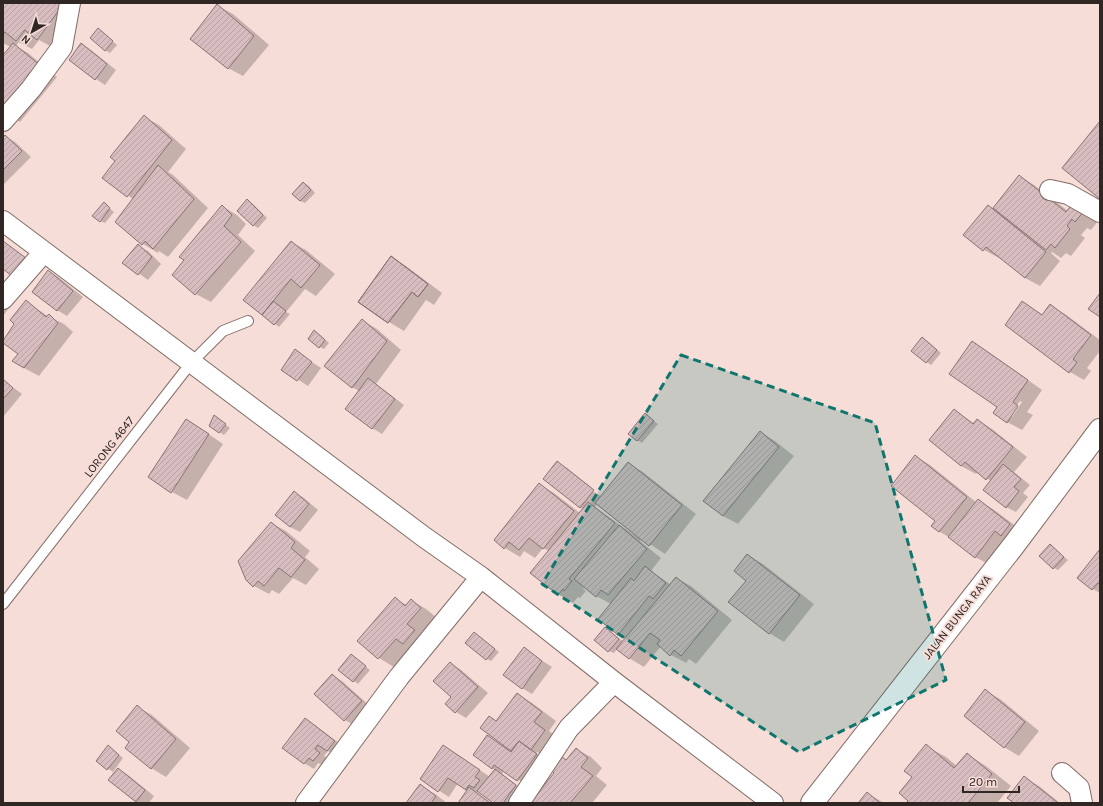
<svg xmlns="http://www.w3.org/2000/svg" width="1103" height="806" viewBox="0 0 1103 806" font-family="Karla,sans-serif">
	<defs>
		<pattern id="building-hatch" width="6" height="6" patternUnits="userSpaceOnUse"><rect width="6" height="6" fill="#d7bdbf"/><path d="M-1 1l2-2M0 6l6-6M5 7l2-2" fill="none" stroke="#b9a2a4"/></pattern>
	</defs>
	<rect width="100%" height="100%" fill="#f7ddd7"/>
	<!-- shadow -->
	<path fill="#0003" fill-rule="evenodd" d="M5 3H81L79 12 52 47 39 40 32 49 19 42 16 46 28 53 57 77 20 122 8 115 3 57 11 47 3 43V6Z
		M218 6 233 14 269 45 243 76 228 68Z
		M99 30 117 45 110 53 105 50Z
		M82 44 91 50 116 70 105 85 96 79 70 60Z
		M144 117 159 125 186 149 168 172 173 175 208 208 168 257 159 251 158 253 143 244 116 222 133 199 104 178 116 161Z
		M6 137 15 142 31 157 3 185V139Z
		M1019 176 1034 185 1068 211 1074 204 1099 220 1091 230 1087 228 1081 235 1085 238 1071 256 1066 253 1061 258 1052 252 1051 253 1060 261 1040 286 1025 278 1000 257 999 258 984 250 988 206 994 209Z
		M304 183 308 185 315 193 305 203 300 201Z
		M247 200 252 203 267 218 258 228 253 225Z
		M104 204 114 212 105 223 100 221Z
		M222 206 237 215 246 224 238 235 255 251 211 302 196 294 186 260Z
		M291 242 306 250 335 274 316 296 305 289 286 312 290 314 279 327 245 300Z
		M138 246 148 251 161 264 148 280 124 263Z
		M391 257 406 266 442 293 434 305 426 300 404 331 389 322 360 302Z
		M48 271 58 277 83 297 67 316 57 310Z
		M3 298 11 305 3 316Z
		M26 302 48 316 64 324 73 332 39 376 24 368 19 353 15 324Z
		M1023 302 1043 315 1050 306 1065 314 1100 340V351L1087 368 1091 371 1084 380 1070 372Z
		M362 320 377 329 401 350 376 384 404 405 382 434 372 428 359 391 352 387Z
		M319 334 329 343 324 349 320 347Z
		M927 341 941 353 931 365 912 351Z
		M972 343 987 351 1042 390 1027 412 1033 415 1022 430 1007 422 998 407ZM1020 401 1022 402 1012 417 1010 416Z
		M295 351 321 368 308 386 282 369Z
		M3 380 22 394 3 417Z
		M954 410 975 424 978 420 992 429 1027 457 1014 472 1030 485 1023 493 1028 497 1016 512 1006 507 991 481 978 472 976 474 961 466 930 440Z
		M645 414 658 424 642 443 637 440Z
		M218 419 230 428 224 435 210 426Z
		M201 429 223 444 187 500 172 492Z
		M760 432 775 441 794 456 738 524 723 516Z
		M915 456 930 465 976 502 978 500 993 509 1025 533 990 565 975 557 954 540 940 532 932 526 936 521Z
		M557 463 567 468 593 489 590 487 589 489 601 496 628 463 643 472 696 514 665 554 642 539 640 541 661 558 651 571 670 584 676 578 691 586 732 620 696 664 689 659 686 663 671 655 661 646 644 667 629 658 617 649 614 653 609 651 606 628 624 642 626 639 618 634 611 604 596 596 585 586 583 588 586 591 580 598 578 597 573 603 558 594 549 551 543 548 535 558 524 551 520 557 505 548 539 484 554 493 580 513 583 509 580 507ZM597 504 637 536V537L595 507Z
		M294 492 304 498 318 510 300 532 290 527Z
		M271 523 286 531 310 551 305 557 319 569 306 585 293 578 279 594 272 590 269 594 254 586Z
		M1050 545 1068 560 1058 570 1054 568Z
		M1100 550V593L1093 589Z
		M748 555 763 564 814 604 784 642 769 633 747 580Z
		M395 599 407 605 411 600 426 609 436 617 422 633 429 639 411 648 394 667 379 658 359 641Z
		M478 636 499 652 491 661 487 659Z
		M524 649 552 667 532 694 522 688Z
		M355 658 370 670 358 684 354 681Z
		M450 663 460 669 488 693 466 718 456 712 446 704 452 697Z
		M332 675 342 681 371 707 355 726 345 720 315 694Z
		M986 691 1000 699 1039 731 1019 756 1004 747Z
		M517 694 532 703 556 721 549 731 560 739 546 757 537 752 536 753 546 761 528 786 504 770 502 774 526 792 517 803H495L479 791 477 793 491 803H459L469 790 458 783 449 797 421 779 444 746 490 777 495 770 474 755 512 753 513 751 481 728 497 722Z
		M137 707 152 715 190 748 166 777 151 768 131 742Z
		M305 719 315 725 344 747 337 756 328 751 324 756 329 759 324 766 318 763 314 769 304 763Z
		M926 746 946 757 957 766 967 754 986 766 1011 786 997 803H907L910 800 913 777Z
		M112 749 123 758 113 772 97 761Z
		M576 749 591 757 602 768 596 776 607 785 592 803H531L555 773 561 757 566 760Z
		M118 769 128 775 154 796 149 803H139L136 801Z
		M1024 778 1039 786 1060 803H1015Z
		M420 786 435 794 447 803H408Z
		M867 793 884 803H859Z"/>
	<!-- building -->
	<path fill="url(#building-hatch)" stroke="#8a7375" d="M4 3H64L37 40 25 30 16 41 5 32 3 35V5Z
		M217 4 254 36 228 69 190 39Z
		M98 28 113 41 105 51 90 38Z
		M13 43 42 67 3 112V55Z
		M81 43 107 64 95 80 69 60Z
		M144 115 172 140 127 197 102 178 115 161 110 157Z
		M1100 121V199L1062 168Z
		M5 135 22 151 3 170V138Z
		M158 165 194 199 153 249 145 241 142 245 115 222Z
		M1019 175 1066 212 1074 202 1084 211 1075 222 1072 219 1067 226 1070 229 1055 248 1051 244 1046 250 993 208Z
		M303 182 311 190 300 201 292 194Z
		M247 199 263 215 253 226 237 211Z
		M104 202 110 208 100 222 92 216Z
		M222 205 232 215 224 226 241 242 195 295 172 275 184 260 179 257Z
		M988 205 1046 252 1025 278 986 247 983 251 963 235Z
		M3 241 26 258 12 276 3 269Z
		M291 241 320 265 301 288 291 279 262 315 243 300Z
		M138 244 152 257 138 275 122 263Z
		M391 256 428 284 418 297 412 292 388 323 358 302Z
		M391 256 428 284 418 297 412 292 388 323 358 302Z
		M48 270 73 291 57 311 32 292Z
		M1100 293V317L1088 309Z
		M26 300 46 317 49 314 58 323 24 368 12 361 18 354 3 343V341L14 324 10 320Z
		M273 301 286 311 274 325 262 315Z
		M1022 301 1042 315 1050 304 1091 335 1073 359 1077 362 1069 373 1005 325Z
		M362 319 387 341 352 388 324 366Z
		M314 330 325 340 319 348 308 339Z
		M922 337 937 350 926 363 911 351Z
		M972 341 1028 380 1013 402 1018 406 1007 423 993 413 997 407 949 374Z
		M295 349 312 362 297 381 281 370Z
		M368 378 395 399 372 429 345 409Z
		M3 379 13 388 3 399Z
		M954 409 973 424 977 419 1013 447 986 480 965 462 961 466 929 440Z
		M645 413 654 421 637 441 628 434Z
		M214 415 226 424 219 433 209 426Z
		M186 419 209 434 171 493 148 477Z
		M760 431 779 447 723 516 703 501Z
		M915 455 967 497 939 532 931 526 935 521 891 486Z
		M557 461 594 490 580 508 543 479Z
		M628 462 682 505 649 546 595 503Z
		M1003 464 1021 479 1014 487 1019 491 1006 508 983 490Z
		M539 483 574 511 543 549 529 538 519 550 509 542 504 549 494 540Z
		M294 491 309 504 290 527 275 515Z
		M978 499 1010 524 1001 536 995 531 975 558 948 537Z
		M588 502 615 523 569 579 572 581 564 591 563 589 558 595 530 573Z
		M271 522 295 542 291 548 305 560 291 577 279 568 264 586 258 581 253 587 246 580 238 561Z
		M619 525 647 549 608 595 601 590 596 597 574 579Z
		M1050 544 1064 557 1053 569 1039 556Z
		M1100 549V584L1098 583 1092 590 1077 578Z
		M747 554 800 595 769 634 728 602 746 581 734 571Z
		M645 566 666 583 653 599 649 596 618 635 598 619 631 578 634 581Z
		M676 577 718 611 681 656 674 650 670 656 657 644 660 640 650 633 629 659 616 649Z
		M395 597 405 606 411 599 421 608 407 624 415 630 403 644 396 639 378 659 357 641Z
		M605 627 619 639 608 652 594 640Z
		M474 632 495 649 486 660 465 643Z
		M524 647 542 661 522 689 503 675Z
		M351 654 366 666 353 682 338 670Z
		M450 662 478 687 455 713 445 704 451 697 433 681Z
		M332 674 362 701 344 721 314 694Z
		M985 689 1025 722 1004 748 964 716Z
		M517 693 542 712 534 722 545 730 531 750 519 741 511 751 480 728 489 716 496 721Z
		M137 705 176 739 151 769 125 748 129 742 116 731Z
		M305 718 335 741 327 751 318 745 315 749 320 753 313 761 309 758 304 764 282 748Z
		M487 735 511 752 519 741 537 754 517 781 494 765 492 769 473 755Z
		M926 744 954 768 967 753 992 774 968 803H906L908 801 899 793 912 777 904 771Z
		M108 745 119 755 107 770 96 761Z
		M443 745 480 770 475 777 480 780 474 788 469 785 466 790 448 778 438 792 420 779Z
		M576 748 588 758 581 767 593 776 570 803H530L554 773 549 768 561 756 566 760Z
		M118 768 145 790 136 802 108 780Z
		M495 769 516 785 503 803H493L477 791Z
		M1024 776 1058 803H1014L1007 798Z
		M420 784 436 796 431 803H406Z
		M469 787 490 803H458Z
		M867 792 880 803H858Z"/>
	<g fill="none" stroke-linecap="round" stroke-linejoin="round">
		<defs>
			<path id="lane" d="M3 604 191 363 223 331 248 321"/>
			<path id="street" d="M3 121 31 89 62 47 70 3
				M1050 190 1068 194 1100 212
				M3 221 424 537 481 577 614 682 773 803
				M3 299 44 252
				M1062 773 1079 788 1082 803
				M306 803 399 677 481 577
				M519 803 569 728 614 682"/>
			<path id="secondary" d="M812 803 1014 545 1100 430"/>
		</defs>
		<!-- lane casing -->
		<use href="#lane" stroke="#836d68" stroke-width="12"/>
		<!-- street casing -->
		<use href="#street" stroke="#836d68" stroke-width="22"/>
		<!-- secondary casing -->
		<use href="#secondary" stroke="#836d68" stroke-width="24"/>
		<!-- lane -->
		<use href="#lane" stroke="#fff" stroke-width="10"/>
		<!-- street -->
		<use href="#street" stroke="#fff" stroke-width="20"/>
		<!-- secondary -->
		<use href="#secondary" stroke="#fff" stroke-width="22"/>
	</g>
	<!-- marked area -->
	<path fill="#0f766e" fill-opacity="0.2" stroke="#0f766e" stroke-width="3" stroke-dasharray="8 5" stroke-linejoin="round" d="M681 355 875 423 946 680 799 752 542 584Z"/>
	<g text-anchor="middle" stroke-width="4" stroke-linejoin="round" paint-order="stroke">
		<!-- street labels -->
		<g font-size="12" fill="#302725" stroke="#f7ddd7">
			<text transform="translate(109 447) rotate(-52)" y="4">LORONG 4647</text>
			<text transform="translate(957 617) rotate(-52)" y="4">JALAN BUNGA RAYA</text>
		</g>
	</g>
	<!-- border -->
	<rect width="1103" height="806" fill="none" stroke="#302725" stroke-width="8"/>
	<!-- north arrow -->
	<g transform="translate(32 32) rotate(219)" stroke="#f7ddd7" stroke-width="3" paint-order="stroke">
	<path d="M0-3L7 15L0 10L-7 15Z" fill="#302725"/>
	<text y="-6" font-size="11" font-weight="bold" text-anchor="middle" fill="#302725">N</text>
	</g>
	<!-- scale -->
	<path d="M963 786v6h56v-6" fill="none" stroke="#302725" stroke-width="2"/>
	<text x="969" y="786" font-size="12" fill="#302725" stroke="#f7ddd7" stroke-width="3" paint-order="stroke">20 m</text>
</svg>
